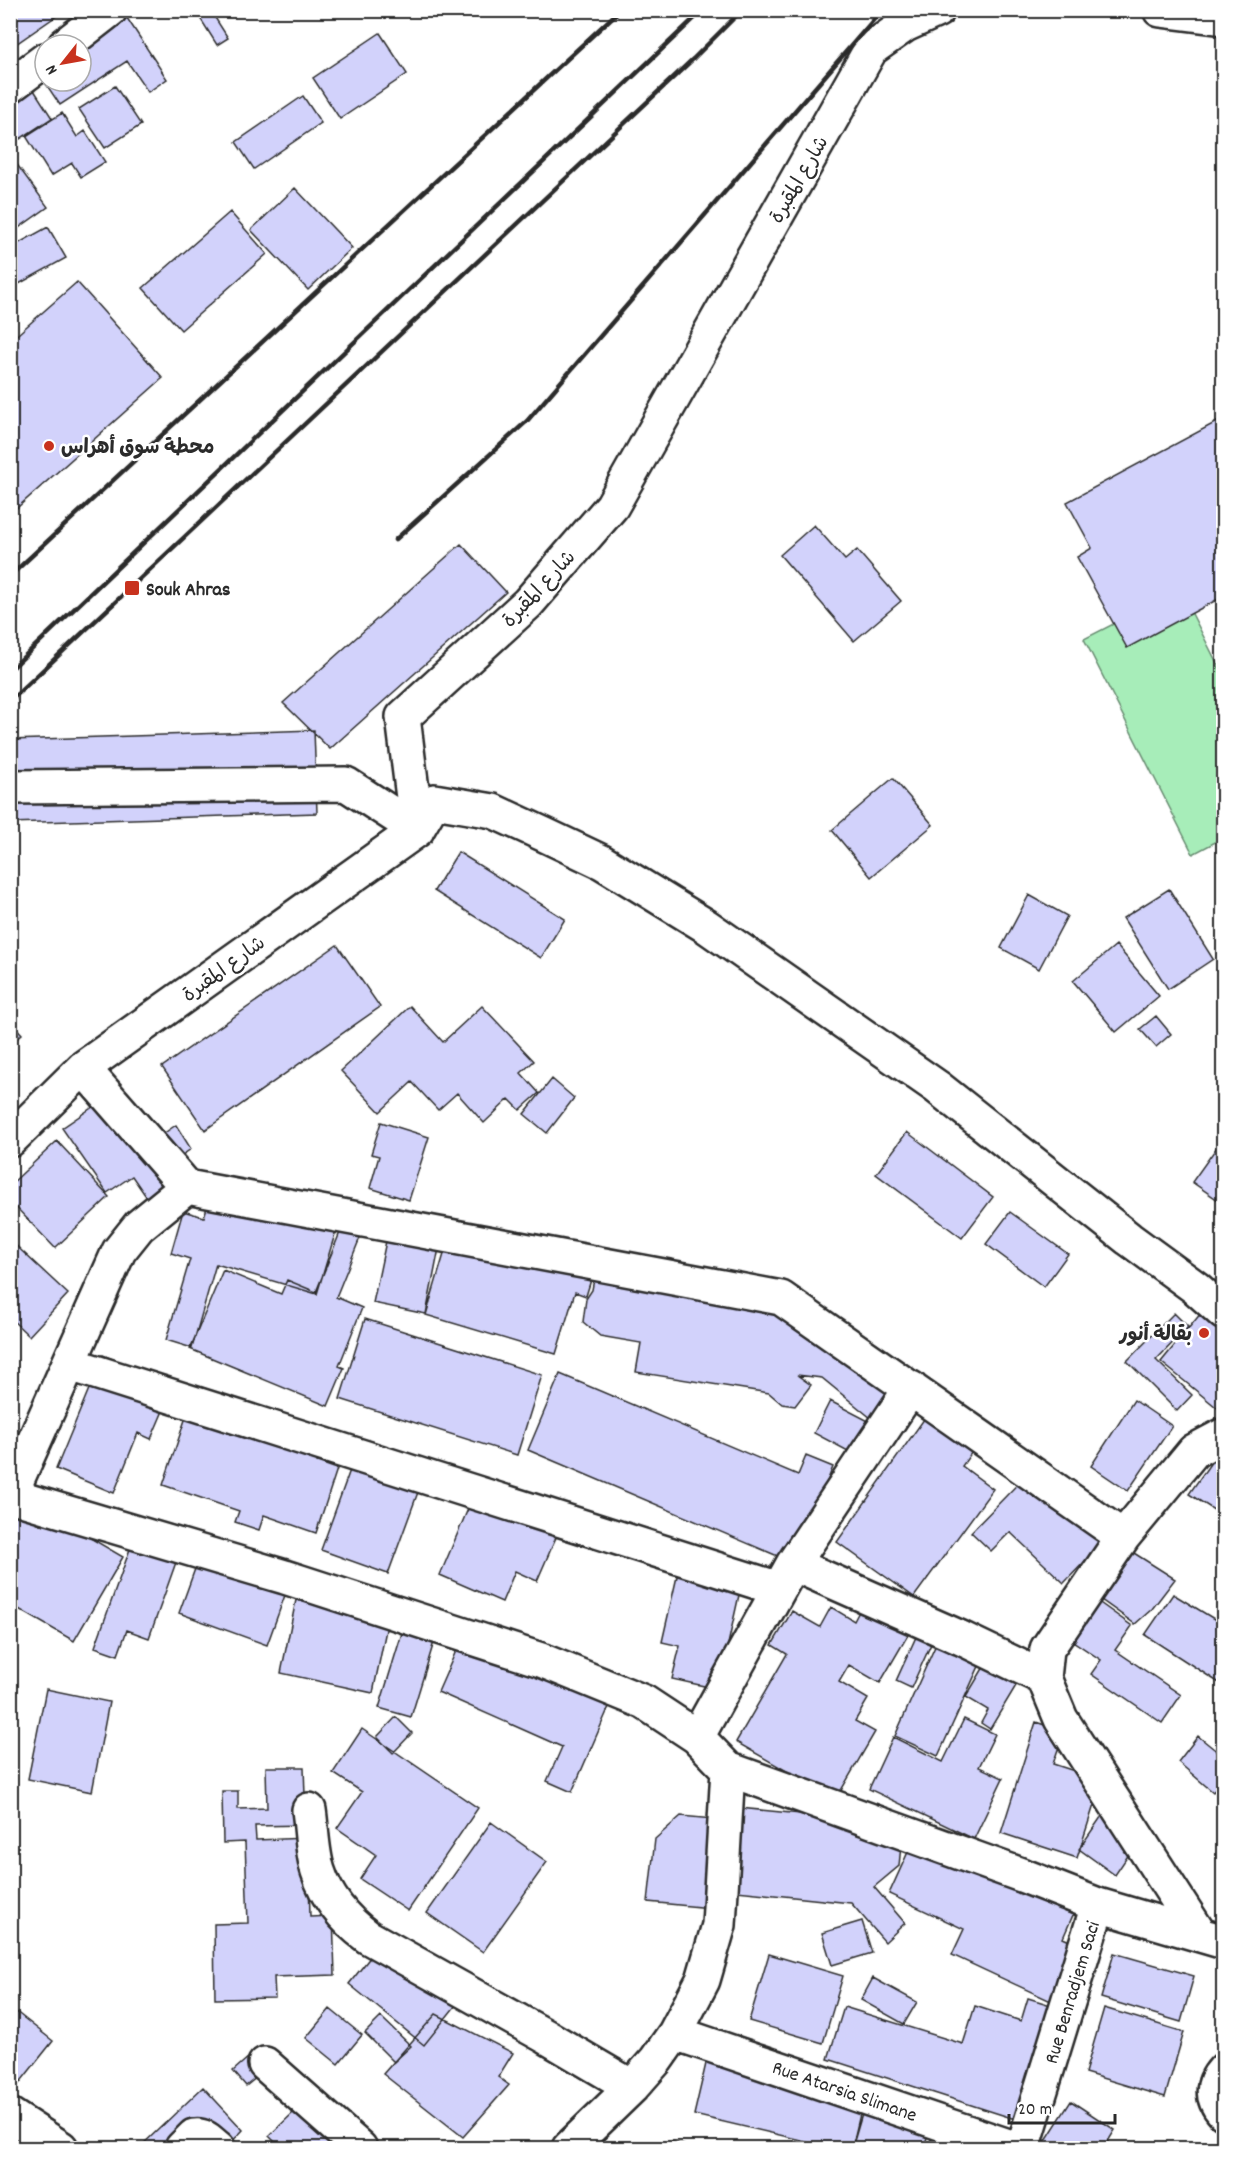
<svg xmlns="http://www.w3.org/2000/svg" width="1234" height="2159" viewBox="0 0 1234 2159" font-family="Dekko,'Playpen Sans Arabic',sans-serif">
	<rect width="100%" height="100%" fill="#fff"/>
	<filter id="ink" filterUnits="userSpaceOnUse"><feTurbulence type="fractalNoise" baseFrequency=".0167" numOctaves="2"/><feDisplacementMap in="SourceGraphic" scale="12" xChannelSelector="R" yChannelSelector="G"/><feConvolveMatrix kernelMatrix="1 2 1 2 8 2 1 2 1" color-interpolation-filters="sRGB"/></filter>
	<g filter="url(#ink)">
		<!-- green -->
		<path fill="#a7edb9" stroke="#698c72" stroke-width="1.5" d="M1180 590 1223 675V838L1193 854 1084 639Z"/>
		<!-- building -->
		<path fill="#d2d2fb" stroke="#2b2b2b" stroke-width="1.5" d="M10 10H65L10 48Z
			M195 10H216L212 13 228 38 217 45Z
			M125 15 167 79 148 92 127 61 60 105 38 72 45 67V81H81V45Z
			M380 33 407 74 340 119 313 78Z
			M115 86 141 125 105 148 79 109Z
			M34 90 52 118 20 139 10 125V105Z
			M303 96 321 123 254 169 236 142Z
			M62 113 77 137 85 131 105 162 81 177 72 163 51 176 26 136Z
			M10 155 48 207 10 234Z
			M295 188 352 248 308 290 251 230Z
			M230 212 267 254 181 330 143 288Z
			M48 227 66 258 17 285 10 273V248Z
			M77 282 163 378 10 514V341Z
			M1224 418V596L1127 648 1077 557 1092 548 1067 502Z
			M814 525 845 560 857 550 901 601 854 641 780 555Z
			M461 544 506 592 330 749 283 703Z
			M314 730 317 813 10 823V740Z
			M893 778 933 825 871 877 832 830Z
			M458 852 565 919 541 958 434 891Z
			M1169 889 1213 959 1168 989 1123 918Z
			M1029 895 1067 916 1039 969 1001 948Z
			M337 945 380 1007 205 1130 162 1067Z
			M1116 945 1159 996 1116 1032 1073 981Z
			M410 1006 443 1042 482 1006 534 1061 521 1073 539 1093 520 1110 509 1099 484 1123 457 1093 438 1110 412 1082 380 1112 341 1071Z
			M1156 1016 1171 1034 1156 1047 1140 1029Z
			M10 1021 22 1034 10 1045Z
			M552 1079 574 1098 547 1133 524 1114Z
			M112 1094 147 1145 176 1125 191 1149 162 1169 176 1189 152 1205 132 1176 107 1193 62 1128Z
			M381 1122 429 1137 409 1200 370 1188 379 1156 371 1154Z
			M907 1132 993 1197 962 1238 876 1174Z
			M1224 1137V1204L1192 1182Z
			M57 1141 109 1197 55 1248 10 1201V1185Z
			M214 1185 341 1214 317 1294 216 1264 192 1348 166 1340 190 1259 171 1253 183 1211 204 1217Z
			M1010 1212 1068 1254 1044 1287 986 1244Z
			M345 1220 364 1228 336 1297 362 1308 339 1366 344 1368 328 1406 190 1349 223 1270 281 1294 287 1280 316 1292Z
			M390 1222 442 1233 426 1314 373 1303Z
			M452 1227 594 1270 586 1296 575 1292 556 1354 426 1315Z
			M10 1240 68 1294 29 1336 10 1318Z
			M596 1268 814 1303 896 1399 877 1423 822 1378 797 1375 811 1385 795 1406 782 1404 769 1393 636 1372 641 1343 600 1336 583 1322 586 1299 592 1290Z
			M1215 1296 1224 1303V1408L1221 1411 1161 1362Z
			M1174 1313 1188 1327 1156 1360 1192 1395 1177 1411 1127 1361Z
			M365 1319 542 1375 517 1455 340 1399Z
			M103 1355 174 1385 151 1439 138 1433 114 1493 56 1469Z
			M560 1374 798 1475 806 1456 833 1467 794 1563 528 1450Z
			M1134 1400 1172 1426 1128 1491 1091 1466Z
			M830 1401 882 1428 865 1460 814 1433Z
			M190 1405 321 1450 317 1462 337 1469 316 1533 264 1515 259 1530 235 1522 239 1511 163 1485Z
			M934 1405 981 1439 962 1466 993 1489 914 1597 837 1542Z
			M358 1448 425 1473 388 1574 321 1550Z
			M1221 1448 1224 1450V1508L1220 1514 1189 1494Z
			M1041 1460 1114 1531 1064 1583 1010 1532 991 1551 971 1532Z
			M476 1490 561 1526 537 1581 515 1571 502 1602 440 1575Z
			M10 1507 43 1526 49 1514 123 1557 74 1641 10 1604Z
			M135 1535 180 1551 149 1638 127 1630 118 1655 95 1647Z
			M1126 1548 1175 1579 1152 1609 1135 1624 1090 1592Z
			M200 1555 288 1587 267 1645 179 1613Z
			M678 1572 741 1586 718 1689 672 1679 680 1646 662 1642Z
			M1173 1594 1224 1625V1686L1145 1635Z
			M1090 1596 1132 1626 1115 1650 1181 1695 1162 1723 1091 1674 1101 1660 1064 1635Z
			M296 1600 388 1620 373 1693 281 1673Z
			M865 1600 912 1628 880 1683 849 1665 839 1682 868 1699 855 1721 875 1732 836 1799 736 1742 787 1654 772 1645 792 1611 820 1627 831 1607 854 1621Z
			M406 1620 438 1629 411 1717 379 1708Z
			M921 1626 936 1633 911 1688 896 1681Z
			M466 1628 615 1693 572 1792 547 1781 562 1747 438 1692Z
			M941 1633 985 1653 938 1756 895 1736Z
			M985 1665 1017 1684 990 1729 981 1723 988 1710 966 1697Z
			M46 1689 109 1702 92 1792 28 1779Z
			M396 1717 412 1733 393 1753 377 1737Z
			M964 1719 995 1734 979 1767 1003 1778 974 1839 869 1789 893 1737 943 1762Z
			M1036 1722 1064 1732 1053 1764 1102 1780 1077 1858 1001 1833Z
			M362 1729 478 1808 408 1911 360 1879 376 1855 337 1828 362 1792 333 1773Z
			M1198 1736 1224 1757V1779L1213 1792 1178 1762Z
			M266 1767H304L306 1825 255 1826 256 1840 308 1838 310 1917 333 1916 335 1975 274 1977 275 1998 215 1999 214 1924 248 1923 245 1842 223 1843 222 1791H238V1809L267 1808Z
			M1108 1807 1144 1832 1115 1875 1079 1849Z
			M739 1808 903 1824 899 1866 874 1887 905 1923 885 1942 851 1903 727 1890 721 1909 648 1902 655 1839 681 1816 724 1820Z
			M491 1822 547 1862 483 1952 427 1913Z
			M913 1841 1073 1915 1063 1938 1094 1952 1068 2009 952 1955 964 1929 889 1894Z
			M862 1921 872 1953 832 1965 822 1933Z
			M383 1941 469 1989 424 2045 349 1984Z
			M1114 1953 1194 1976 1181 2022 1101 1998Z
			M769 1954 843 1976 823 2043 749 2021Z
			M873 1978 917 2002 904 2024 861 2000Z
			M1028 1998 1054 2006 1018 2120 828 2059 844 2007 963 2044 975 2006 1021 2021Z
			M10 2007 53 2041 14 2090 10 2087Z
			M1104 2008 1184 2032 1165 2097 1085 2073Z
			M330 2009 362 2035 338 2064 306 2038Z
			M436 2014 513 2053 498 2077 509 2085 463 2137 383 2074Z
			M381 2017 411 2046 394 2062 365 2033Z
			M708 2055 865 2093 852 2148H835L694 2115Z
			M250 2056 263 2072 246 2086 233 2071Z
			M203 2087 243 2130 226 2148H139Z
			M319 2088 376 2148H281L269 2136Z
			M1071 2101 1115 2130 1104 2148H1041Z
			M865 2104 931 2123 924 2148H852Z
			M935 2129 988 2148H928Z
			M672 2142 693 2148H670Z"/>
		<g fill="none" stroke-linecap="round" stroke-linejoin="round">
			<defs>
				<path id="minor" d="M1160 10 1224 18
					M65 45 110 10
					M10 86 45 60
					M10 787 346 784 417 830 434 801 493 811 543 834 602 862 706 926 937 1087 1129 1239 1196 1288 1224 1313
					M83 1068 187 1187 781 1298 1123 1537
					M10 1140 83 1068 417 830 403 717 528 603 612 506 871 49 905 25 938 10
					M187 1187 139 1226 119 1251 17 1480C16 1488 19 1495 25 1500L285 1577 541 1660 644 1702 697 1737 728 1769 1024 1876 1098 1905 1224 1942
					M70 1364 779 1589
					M793 1564 961 1638 1044 1678
					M697 1737 793 1564 911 1388
					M309 1810C312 1830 312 1853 318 1871 327 1899 345 1920 368 1937L547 2037 632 2087
					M1199 1933 1061 1719 1044 1678 1047 1649 1123 1537 1194 1451 1224 1435
					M675 2033 1014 2148
					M265 2064 360 2148
					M1224 2070C1211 2084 1211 2099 1224 2113
					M10 2115 61 2148
					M182 2148 194 2136C205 2134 210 2142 218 2148
					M569 2148 632 2087 656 2060 675 2033 703 1980 719 1925 728 1769
					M1023 2148 1098 1905"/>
			</defs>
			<!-- minor casing -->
			<use href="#minor" stroke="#2b2b2b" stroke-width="38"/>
			<!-- minor -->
			<use href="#minor" stroke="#fff" stroke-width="33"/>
			<!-- rail -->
			<path stroke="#2b2b2b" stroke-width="4.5" d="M395 540 527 421 882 10
				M10 576 620 10
				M10 670 703 10
				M10 701 693 59 742 10"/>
		</g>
	</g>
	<!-- markers -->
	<g fill="#c8321e" stroke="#fff" stroke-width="2">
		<circle cx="49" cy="446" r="6"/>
		<rect x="124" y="580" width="16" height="16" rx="3"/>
		<circle cx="1204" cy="1333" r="6"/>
	</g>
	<g text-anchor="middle" stroke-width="5" stroke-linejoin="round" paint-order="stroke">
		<!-- street labels -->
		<g font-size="20" fill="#2b2b2b" stroke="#fff">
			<text transform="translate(798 179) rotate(-60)" y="7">شارع المقبرة</text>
			<text transform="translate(538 588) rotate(-47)" y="7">شارع المقبرة</text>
			<text transform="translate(223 968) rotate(-36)" y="7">شارع المقبرة</text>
			<text transform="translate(1071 1992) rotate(-73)" y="7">Rue Benradjem Saci</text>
			<text transform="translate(845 2090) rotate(19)" y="7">Rue Atarsia Slimane</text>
		</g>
		<!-- poi labels -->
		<g font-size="20" font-weight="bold" fill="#2b2b2b" stroke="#fff" text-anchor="start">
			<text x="61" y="453">محطة سوق أهراس</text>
			<text x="146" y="595">Souk Ahras</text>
			<text x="1192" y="1340" text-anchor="end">بقالة أنور</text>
		</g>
	</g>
	<!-- margin -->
	<rect width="1234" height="2159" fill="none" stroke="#fff" stroke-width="36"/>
	<rect x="18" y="18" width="1198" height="2123" fill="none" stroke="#2b2b2b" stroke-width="2" filter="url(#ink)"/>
	<!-- north arrow -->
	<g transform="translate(63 63) rotate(239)"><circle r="28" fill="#ffffff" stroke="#aaaaaa" stroke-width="1.5"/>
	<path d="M0-4.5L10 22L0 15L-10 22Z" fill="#c8321e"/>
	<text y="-9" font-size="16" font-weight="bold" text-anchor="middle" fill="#2b2b2b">N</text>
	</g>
	<!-- scale -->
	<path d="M1009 2114v9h106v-9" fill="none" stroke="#2b2b2b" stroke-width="3"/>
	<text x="1018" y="2114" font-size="18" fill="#2b2b2b" stroke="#ffffff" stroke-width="4.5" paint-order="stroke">20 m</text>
</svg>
